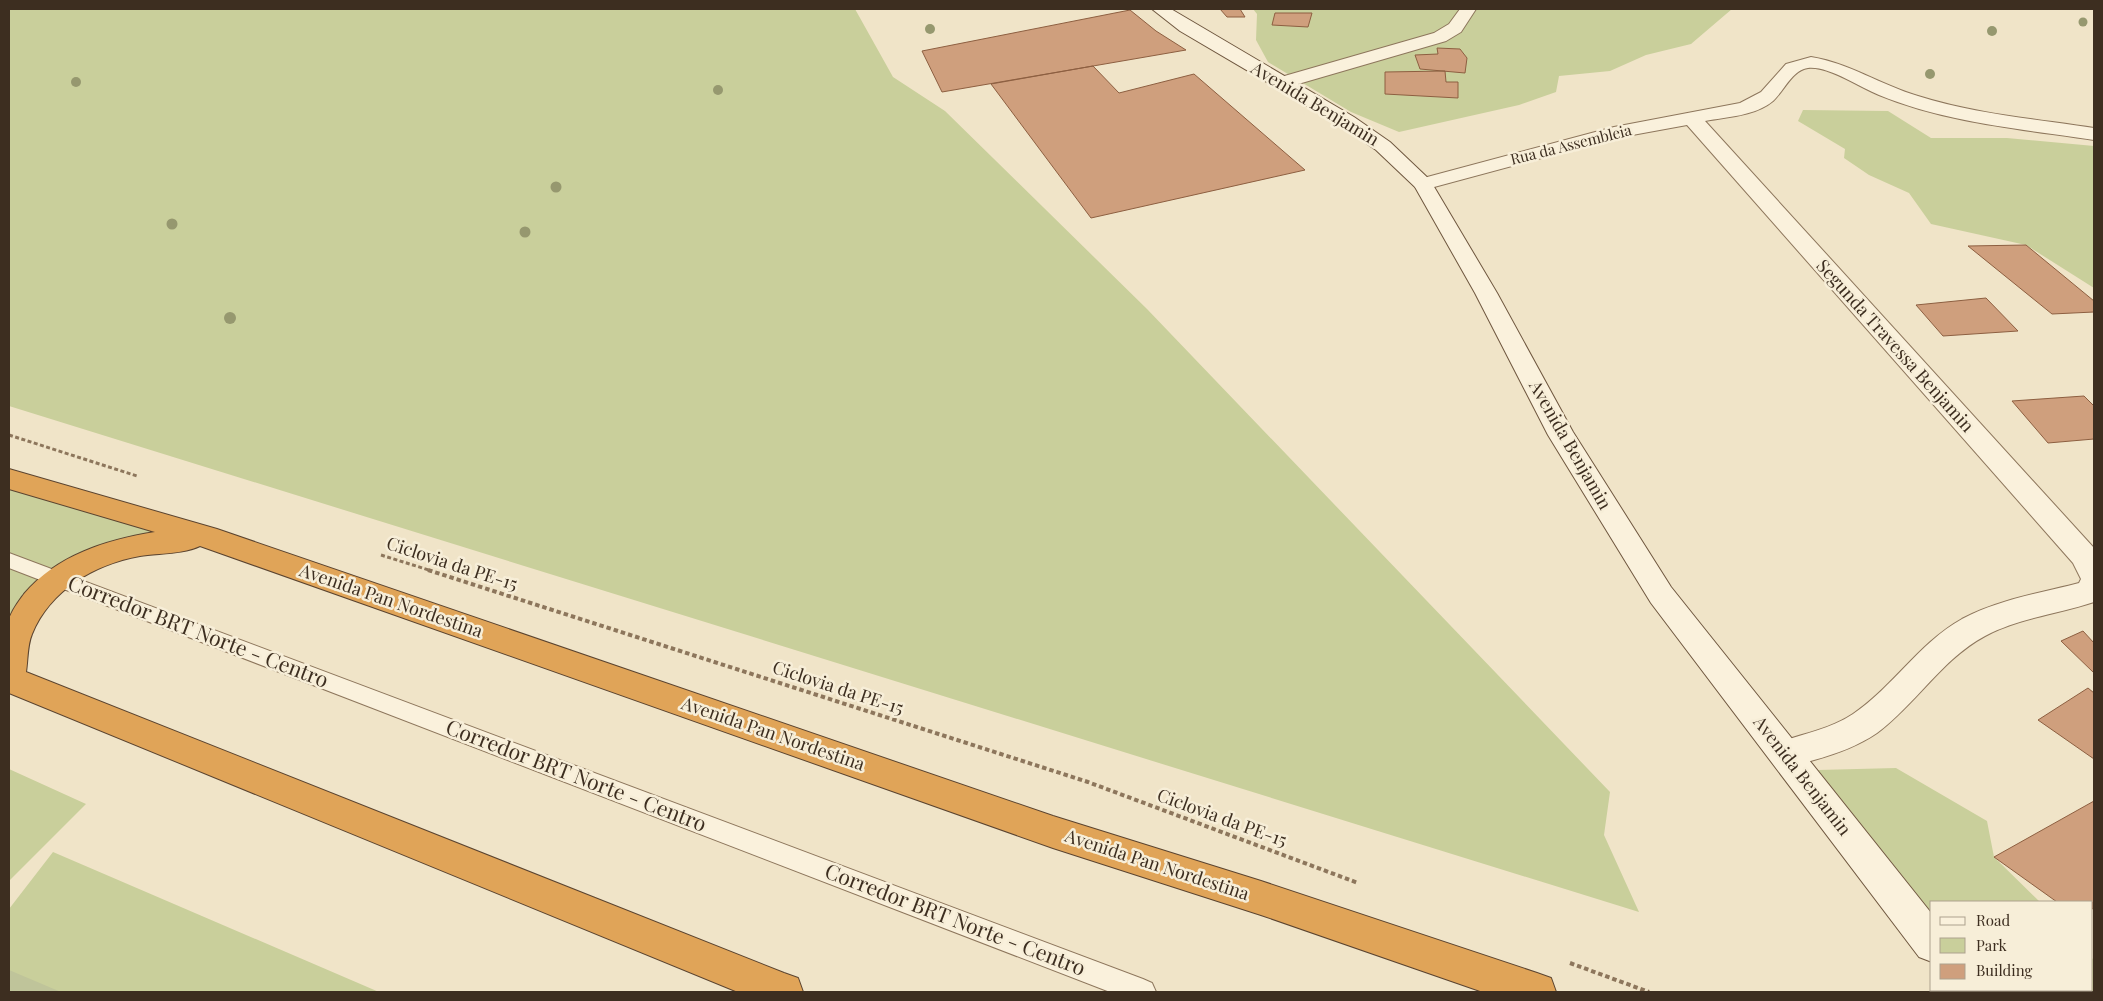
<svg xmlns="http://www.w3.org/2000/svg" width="2103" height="1001" viewBox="0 0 2103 1001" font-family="'Playfair Display',serif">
	<rect width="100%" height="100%" fill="#f0e4c8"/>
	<!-- green -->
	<path fill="#c9cf9b" d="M9 9H855L893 77 945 111 1147 309 1610 792 1604 835 1639 912 9 406Z
		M1253 9H1732L1691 44 1646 55 1610 71 1559 76 1556 92 1519 105 1399 132 1351 112 1268 62 1256 40 1257 14Z
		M1803 110 1888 111 1931 138H2007L2094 146V288L2026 245 1931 224 1909 193 1869 175 1844 158 1845 149 1798 121Z
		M9 479 207 537 146 542 57 579 9 679Z
		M1896 768 1987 821 1994 857 2040 902H1932V913L1818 770Z
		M9 769 86 804 9 881Z
		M53 852 379 992H9V909Z
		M2092 958 2094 961V992H1995L1993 990H2092Z"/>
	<!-- cemetery -->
	<path fill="#bfc49a" d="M9 970 61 992H9Z"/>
	<!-- building -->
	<path fill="#cf9f7d" stroke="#8d5f41" d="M1220 9H1240L1245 17H1227Z
		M1130 10 1156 31 1186 50 942 92 922 51Z
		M1275 13H1312L1308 27 1272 25Z
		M1437 48 1460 49 1467 58 1465 73 1420 69 1415 55 1438 54Z
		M1093 66 1119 93 1194 74 1305 170 1091 218 991 84Z
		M1445 71 1446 82H1458V98L1385 94V72Z
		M2026 245 2094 301V312L2052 314 1968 246Z
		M1986 298 2018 331 1943 336 1916 305Z
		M2084 396 2094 406V439L2048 443 2012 401Z
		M2083 631 2094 643V673L2061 641Z
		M2088 688 2094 693V759L2038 720Z
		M2094 801V908L2092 909V902H2057L1994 857Z"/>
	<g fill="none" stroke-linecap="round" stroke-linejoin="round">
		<defs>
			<path id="lane" d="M9 553 1143 979 1152 983 1156 992H1110L9 568Z"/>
			<path id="street" d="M1460 9H1476L1461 32 1446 41 1281 89 1274 87 1272 83 1274 79 1434 33 1449 24Z
				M1811 57C1849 63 1881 85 1918 96 1975 114 2035 119 2094 128V140C2022 129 1947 123 1879 95 1859 87 1829 66 1808 68 1792 70 1784 91 1773 101 1755 116 1727 117 1705 121L2094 548V602C2058 614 2019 618 1985 636 1942 659 1916 704 1877 733 1858 746 1836 754 1814 760 1799 764 1790 770 1774 764L1769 754 1774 744C1801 734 1829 730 1853 714 1893 687 1919 643 1962 619 1998 600 2040 593 2079 583L2081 579 2073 563 1687 125 1616 138 1423 190 1416 188 1413 184 1416 180 1614 127 1740 103 1761 92 1786 64Z"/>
			<path id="secondary" d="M1152 9H1171L1354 117 1390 142 1430 180 1497 293 1573 432 1671 587 1932 914V962L1919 957 1651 603 1548 435 1475 293 1415 187 1376 150 1340 125 1180 31Z
				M1948 990H1987L1988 992H1949Z"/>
			<path id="highway" d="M9 469 217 529 1053 816 1261 881 1537 973 1551 978 1556 992H1483L1261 915 1053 848 200 546C184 554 159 553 140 556 95 564 50 590 32 634 27 646 28 660 26 672L784 973 798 978 803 992H738L9 693C9 675 5 635 9 620 11 611 19 601 24 594 57 555 106 540 155 532L9 489Z"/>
		</defs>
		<!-- lane casing -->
		<use href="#lane" stroke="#8d765c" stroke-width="2"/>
		<!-- street casing -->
		<use href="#street" stroke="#8d765c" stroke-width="2"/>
		<!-- secondary casing -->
		<use href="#secondary" stroke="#6f573f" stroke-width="2"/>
		<!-- highway casing -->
		<use href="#highway" stroke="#5b4430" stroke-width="2"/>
		<!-- path-far1 -->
		<path stroke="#8d765c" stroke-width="3" stroke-dasharray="4 2.5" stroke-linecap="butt" d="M9 435 137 476
			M381 555 432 571"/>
		<!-- path -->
		<path stroke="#8d765c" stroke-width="4" stroke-dasharray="4.5 3" stroke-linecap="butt" d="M428 570 1088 782 1358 883
			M1570 963 1649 992"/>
		<!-- lane -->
		<use href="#lane" fill="#faf1dc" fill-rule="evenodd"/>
		<!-- street -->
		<use href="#street" fill="#faf1dc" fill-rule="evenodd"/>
		<!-- secondary -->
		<use href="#secondary" fill="#faf1dc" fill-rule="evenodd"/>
		<!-- highway -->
		<use href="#highway" fill="#e0a458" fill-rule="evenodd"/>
	</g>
	<!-- trees -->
	<g fill="#96986f">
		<circle cx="2083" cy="22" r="4.5"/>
		<circle cx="930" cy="29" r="5"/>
		<circle cx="1992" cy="31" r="5"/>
		<circle cx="1930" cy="74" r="5"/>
		<circle cx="76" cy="82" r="5"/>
		<circle cx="718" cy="90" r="5"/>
		<circle cx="556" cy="187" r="5.5"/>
		<circle cx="172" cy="224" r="5.5"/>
		<circle cx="525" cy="232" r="5.5"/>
		<circle cx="230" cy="318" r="6"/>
	</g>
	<g text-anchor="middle" stroke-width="5" stroke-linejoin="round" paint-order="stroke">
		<!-- far-street labels -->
		<g font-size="15" fill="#3d2e20" stroke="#f7eed8">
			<text transform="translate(1571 145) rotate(-14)" y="5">Rua da Assembleia</text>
		</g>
		<!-- street labels -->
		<g font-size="18" fill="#3d2e20" stroke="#f7eed8">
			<text transform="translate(1315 104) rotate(31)" y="6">Avenida Benjamin</text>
			<text transform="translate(1895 346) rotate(48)" y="6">Segunda Travessa Benjamin</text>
			<text transform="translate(1570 445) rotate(60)" y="6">Avenida Benjamin</text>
			<text transform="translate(452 564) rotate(18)" y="6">Ciclovia da PE-15</text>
			<text transform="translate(391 601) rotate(19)" y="6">Avenida Pan Nordestina</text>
			<text transform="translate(838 688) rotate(18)" y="6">Ciclovia da PE-15</text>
			<text transform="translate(773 734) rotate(19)" y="6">Avenida Pan Nordestina</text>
			<text transform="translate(1802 776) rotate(52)" y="6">Avenida Benjamin</text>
			<text transform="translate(1222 818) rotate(20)" y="6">Ciclovia da PE-15</text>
			<text transform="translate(1157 865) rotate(18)" y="6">Avenida Pan Nordestina</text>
		</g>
		<!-- near-street labels -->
		<g font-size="21" fill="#3d2e20" stroke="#f7eed8">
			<text transform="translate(198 632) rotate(21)" y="7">Corredor BRT Norte - Centro</text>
			<text transform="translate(576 776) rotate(21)" y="7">Corredor BRT Norte - Centro</text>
			<text transform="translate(955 920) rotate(21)" y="7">Corredor BRT Norte - Centro</text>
		</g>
	</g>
	<!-- border -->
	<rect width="2103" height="1001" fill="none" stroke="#3d2e20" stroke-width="20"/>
	<!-- legend -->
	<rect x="1930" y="901" width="162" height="90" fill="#f7eed8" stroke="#ada18e"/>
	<rect x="1940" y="917" width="25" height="8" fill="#faf1dc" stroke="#ada18e"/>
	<text x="1976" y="926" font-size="15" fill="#3d2e20">Road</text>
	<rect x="1940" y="938" width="25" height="15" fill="#c9cf9b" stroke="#ada18e"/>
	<text x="1976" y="951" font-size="15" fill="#3d2e20">Park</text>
	<rect x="1940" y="964" width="25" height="15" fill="#cf9f7d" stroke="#ada18e"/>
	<text x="1976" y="976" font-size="15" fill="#3d2e20">Building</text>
</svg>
